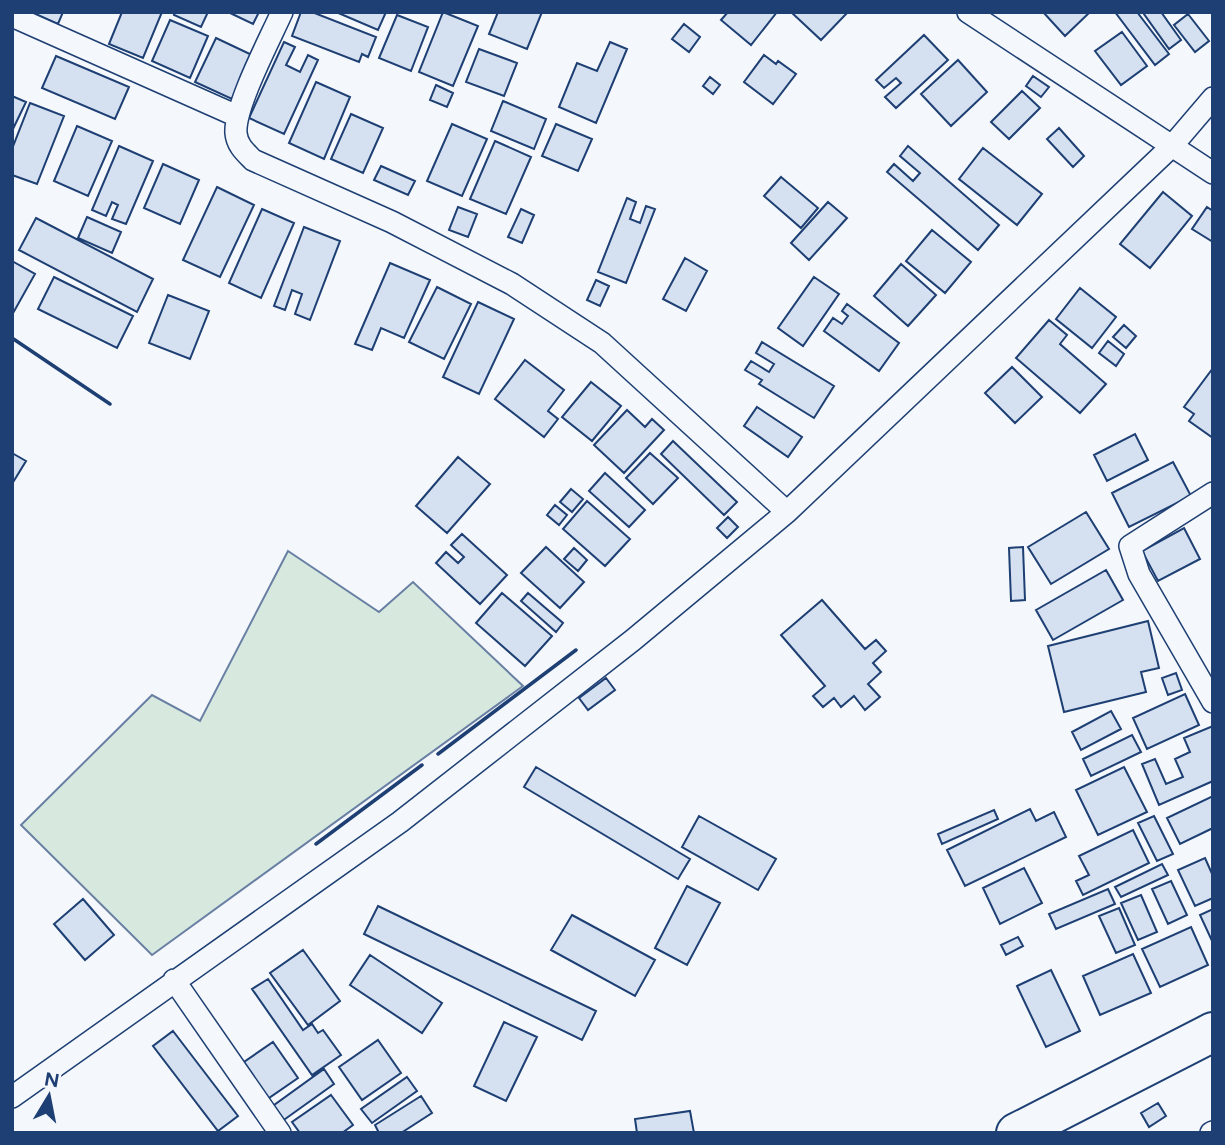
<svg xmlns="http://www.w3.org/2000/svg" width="1225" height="1145" viewBox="0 0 1225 1145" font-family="Figtree,sans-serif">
	<rect width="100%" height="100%" fill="#f4f7fb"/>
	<!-- green -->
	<path fill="#d7e8df" stroke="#687fa3" stroke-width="2" d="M288 551 379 612 413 582 523 686 152 955 21 825 152 695 200 721Z"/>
	<!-- building -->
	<path fill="#d5e0f0" stroke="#1d3f73" stroke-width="2" d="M31 12H63L58 24Z
		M122 12H162L143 58 109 44Z
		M175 12H208L201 27 174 15Z
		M228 12H259L253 24Z
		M301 12H312L376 37 368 57 362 54 359 62 292 36Z
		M336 12H386L378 30Z
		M443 12 478 26 453 86 419 72Z
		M498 12H542L527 49 489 34Z
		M728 12H777L751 45 721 20Z
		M791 12H848L821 40Z
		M1043 12H1090L1065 36Z
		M1115 12H1137L1169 54 1155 65Z
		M1146 12H1161L1181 40 1169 49 1144 14Z
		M1188 14 1209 41 1195 52 1174 25Z
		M397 15 428 27 411 71 379 58Z
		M170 20 208 36 190 78 152 61Z
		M684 24 700 37 689 52 672 39Z
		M1122 32 1147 66 1121 85 1095 51Z
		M924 35 948 60 896 108 885 97 901 83 896 78 884 88 876 80Z
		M216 38 252 55 232 99 195 82Z
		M284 42 295 47 286 65 300 72 308 55 318 60 284 134 249 118Z
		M610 42 627 49 596 123 559 107 577 63 597 71Z
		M479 49 517 63 504 96 466 82Z
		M764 55 776 64 778 61 796 74 773 104 744 82Z
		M56 56 129 87 115 119 42 88Z
		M958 60 987 92 951 126 921 94Z
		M1033 76 1049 87 1041 97 1026 86Z
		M710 77 720 85 713 94 703 86Z
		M316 82 350 97 324 159 289 143Z
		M436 85 453 93 447 107 430 100Z
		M1022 91 1040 108 1009 139 991 122Z
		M12 96 26 102 12 131Z
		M503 101 546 119 534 149 491 131Z
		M30 103 64 116 37 184 12 175V149Z
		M351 114 383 128 363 173 331 159Z
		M452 124 487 139 462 196 427 181Z
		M556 124 592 139 578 171 542 156Z
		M77 126 112 141 88 196 54 181Z
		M1059 128 1084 156 1073 167 1047 139Z
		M495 141 531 157 506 214 470 199Z
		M119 146 153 161 126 224 112 219 118 205 112 202 106 216 92 210Z
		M908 146 999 225 978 250 887 172 894 164 913 181 920 173 900 156Z
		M983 148 1042 194 1017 225 959 179Z
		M163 164 199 180 180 224 144 208Z
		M381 166 415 181 408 195 374 180Z
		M781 177 818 208 801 228 764 196Z
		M217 187 254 205 220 277 183 260Z
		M1163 192 1192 216 1150 268 1120 244Z
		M627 198 636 202 630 219 640 223 646 206 655 209 626 283 598 272Z
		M828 202 847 218 809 260 791 243Z
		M458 207 477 214 468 237 449 230Z
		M1207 207 1213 211V242L1192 229Z
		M262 209 294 223 261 298 229 283Z
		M521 209 534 215 522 243 508 237Z
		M87 217 121 232 112 253 78 238Z
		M36 218 153 279 137 312 19 250Z
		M304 227 340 241 310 320 295 314 302 294 292 290 285 310 274 306Z
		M932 230 971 262 945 293 906 261Z
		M685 258 707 271 686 311 663 299Z
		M12 261 35 274 12 315Z
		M390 263 430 280 404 338 381 328 372 350 355 344Z
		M901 264 936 295 908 326 874 296Z
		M54 277 133 316 117 348 38 309Z
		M814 277 839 294 803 346 778 328Z
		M596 280 609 286 600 306 587 300Z
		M437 287 471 304 444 359 409 342Z
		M1080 288 1116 317 1092 348 1056 319Z
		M168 295 209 311 190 359 149 343Z
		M478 302 514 319 479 394 443 377Z
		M847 304 899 343 879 371 824 331 833 318 842 324 848 316 842 311Z
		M1049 320 1067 335 1060 344 1106 384 1080 413 1016 358Z
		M1124 325 1136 336 1126 348 1113 337Z
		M1108 341 1124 354 1116 366 1099 353Z
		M762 342 834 386 814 418 759 384 762 380 745 370 751 361 769 372 774 364 756 353Z
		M525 360 564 390 548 411 558 419 544 437 495 399Z
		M1012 367 1042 397 1015 423 985 393Z
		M1213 368V438L1189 421 1194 414 1184 407Z
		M591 382 621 406 592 441 562 417Z
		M757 407 802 437 788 457 744 426Z
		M627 410 645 427 652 419 664 430 624 473 594 445Z
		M1135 434 1148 460 1107 481 1094 455Z
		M673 441 737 502 724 515 661 454Z
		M12 453 26 461 12 484Z
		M650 453 678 478 653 504 626 478Z
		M458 457 490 484 447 533 416 506Z
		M1173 462 1191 496 1129 527 1112 493Z
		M605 473 645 510 629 527 589 491Z
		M571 489 583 499 572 512 560 502Z
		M587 501 630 539 605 566 563 529Z
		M555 505 567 515 559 525 547 515Z
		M1086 512 1109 549 1051 584 1028 547Z
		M728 517 738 527 727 538 717 528Z
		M1184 528 1200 559 1158 581 1142 551Z
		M462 534 507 575 480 604 436 563 446 552 458 563 464 557 451 545Z
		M546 547 584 582 560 608 521 573Z
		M1023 547 1025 600 1011 601 1009 548Z
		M574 548 587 560 578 571 564 559Z
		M1106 570 1123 600 1053 640 1036 610Z
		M502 593 552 636 525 666 476 623Z
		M528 593 563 623 556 632 521 601Z
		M822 600 865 649 876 640 886 651 873 663 881 672 868 684 880 697 865 710 854 696 841 707 834 698 823 707 813 696 825 686 781 635Z
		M1148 621 1159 668 1141 672 1146 692 1064 712 1048 646Z
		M1176 673 1182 690 1168 695 1162 678Z
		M606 678 615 690 588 710 579 698Z
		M1185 694 1199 725 1147 749 1133 718Z
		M1111 711 1121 729 1081 750 1072 732Z
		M1213 726V781L1159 805 1142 764 1155 759 1166 784 1183 777 1175 759 1190 752 1184 738Z
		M1132 735 1141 752 1091 776 1083 759Z
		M536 767 690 859 678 879 524 787Z
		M1124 767 1147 812 1098 835 1076 790Z
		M1213 796V828L1180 844 1167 818Z
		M1030 809 1036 821 1054 812 1066 837 965 886 947 850Z
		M994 810 998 819 942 844 938 834Z
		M699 816 776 859 758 890 682 847Z
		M1154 816 1173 854 1157 861 1138 823Z
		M1133 830 1149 863 1083 895 1076 881 1089 875 1079 856Z
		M1205 858 1213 876V898L1195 906 1178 870Z
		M1162 864 1168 875 1121 897 1115 887Z
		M1024 868 1042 903 1000 924 983 888Z
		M1171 881 1187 915 1168 924 1152 889Z
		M687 886 720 903 687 965 655 948Z
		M1108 889 1115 904 1056 929 1049 914Z
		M1141 895 1157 932 1138 940 1121 903Z
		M83 899 114 935 85 960 54 924Z
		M378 906 596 1011 582 1040 364 934Z
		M1119 908 1135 945 1116 953 1099 916Z
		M1213 909V943L1200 915Z
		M572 915 655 960 635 996 551 950Z
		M1191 927 1208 965 1160 987 1142 949Z
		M1018 937 1023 946 1006 955 1001 945Z
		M303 950 340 1001 308 1025 270 973Z
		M1133 954 1151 993 1100 1015 1083 976Z
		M370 955 442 1003 422 1033 350 985Z
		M1051 970 1080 1031 1046 1047 1017 986Z
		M268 979 303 1030 312 1024 318 1033 323 1030 341 1055 312 1075 252 989Z
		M504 1022 537 1037 506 1101 474 1086Z
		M173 1031 238 1116 218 1131 153 1046Z
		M378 1040 401 1073 362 1100 339 1067Z
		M273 1042 298 1078 266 1100 241 1064Z
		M324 1069 334 1084 281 1122 270 1108Z
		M407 1077 417 1091 372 1123 361 1109Z
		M331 1095 353 1125 342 1133H300L292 1122Z
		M421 1096 432 1113 401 1133H379L375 1125Z
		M1158 1103 1166 1116 1149 1127 1141 1113Z
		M690 1111 694 1133H637L635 1119Z"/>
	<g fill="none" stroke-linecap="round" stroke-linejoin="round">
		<defs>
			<path id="street" d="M282 12C270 39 234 107 236 133 237 145 245 152 253 160L392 222 512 284 602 343 787 512
				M968 12 1213 173
				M12 16 237 116
				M1213 493 1130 546 1139 574 1213 702
				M174 980 280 1133
				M12 1097 400 822 633 640 787 512 1172 146 1213 98
				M1211 1133 1213 1132"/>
			<path id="highway" d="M1016 1133 1213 1032"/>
		</defs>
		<!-- street casing -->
		<use href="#street" stroke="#1d3f73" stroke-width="24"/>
		<!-- highway casing -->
		<use href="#highway" stroke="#1d3f73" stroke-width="42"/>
		<!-- street -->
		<use href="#street" stroke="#f4f7fb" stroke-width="21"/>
		<!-- highway -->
		<use href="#highway" stroke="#f4f7fb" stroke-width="38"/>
		<!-- wall -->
		<path stroke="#1d3f73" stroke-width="3.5" d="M12 338 110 404
			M438 754 576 650
			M316 844 422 765"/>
	</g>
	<!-- border -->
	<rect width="1225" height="1145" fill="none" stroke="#1d3f73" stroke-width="28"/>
	<!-- north arrow -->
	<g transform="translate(49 1096) rotate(10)" stroke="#f4f7fb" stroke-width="5" paint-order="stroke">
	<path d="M0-5L12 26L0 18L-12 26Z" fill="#1d3f73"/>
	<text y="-10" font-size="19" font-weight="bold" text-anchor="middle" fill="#1d3f73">N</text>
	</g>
</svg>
